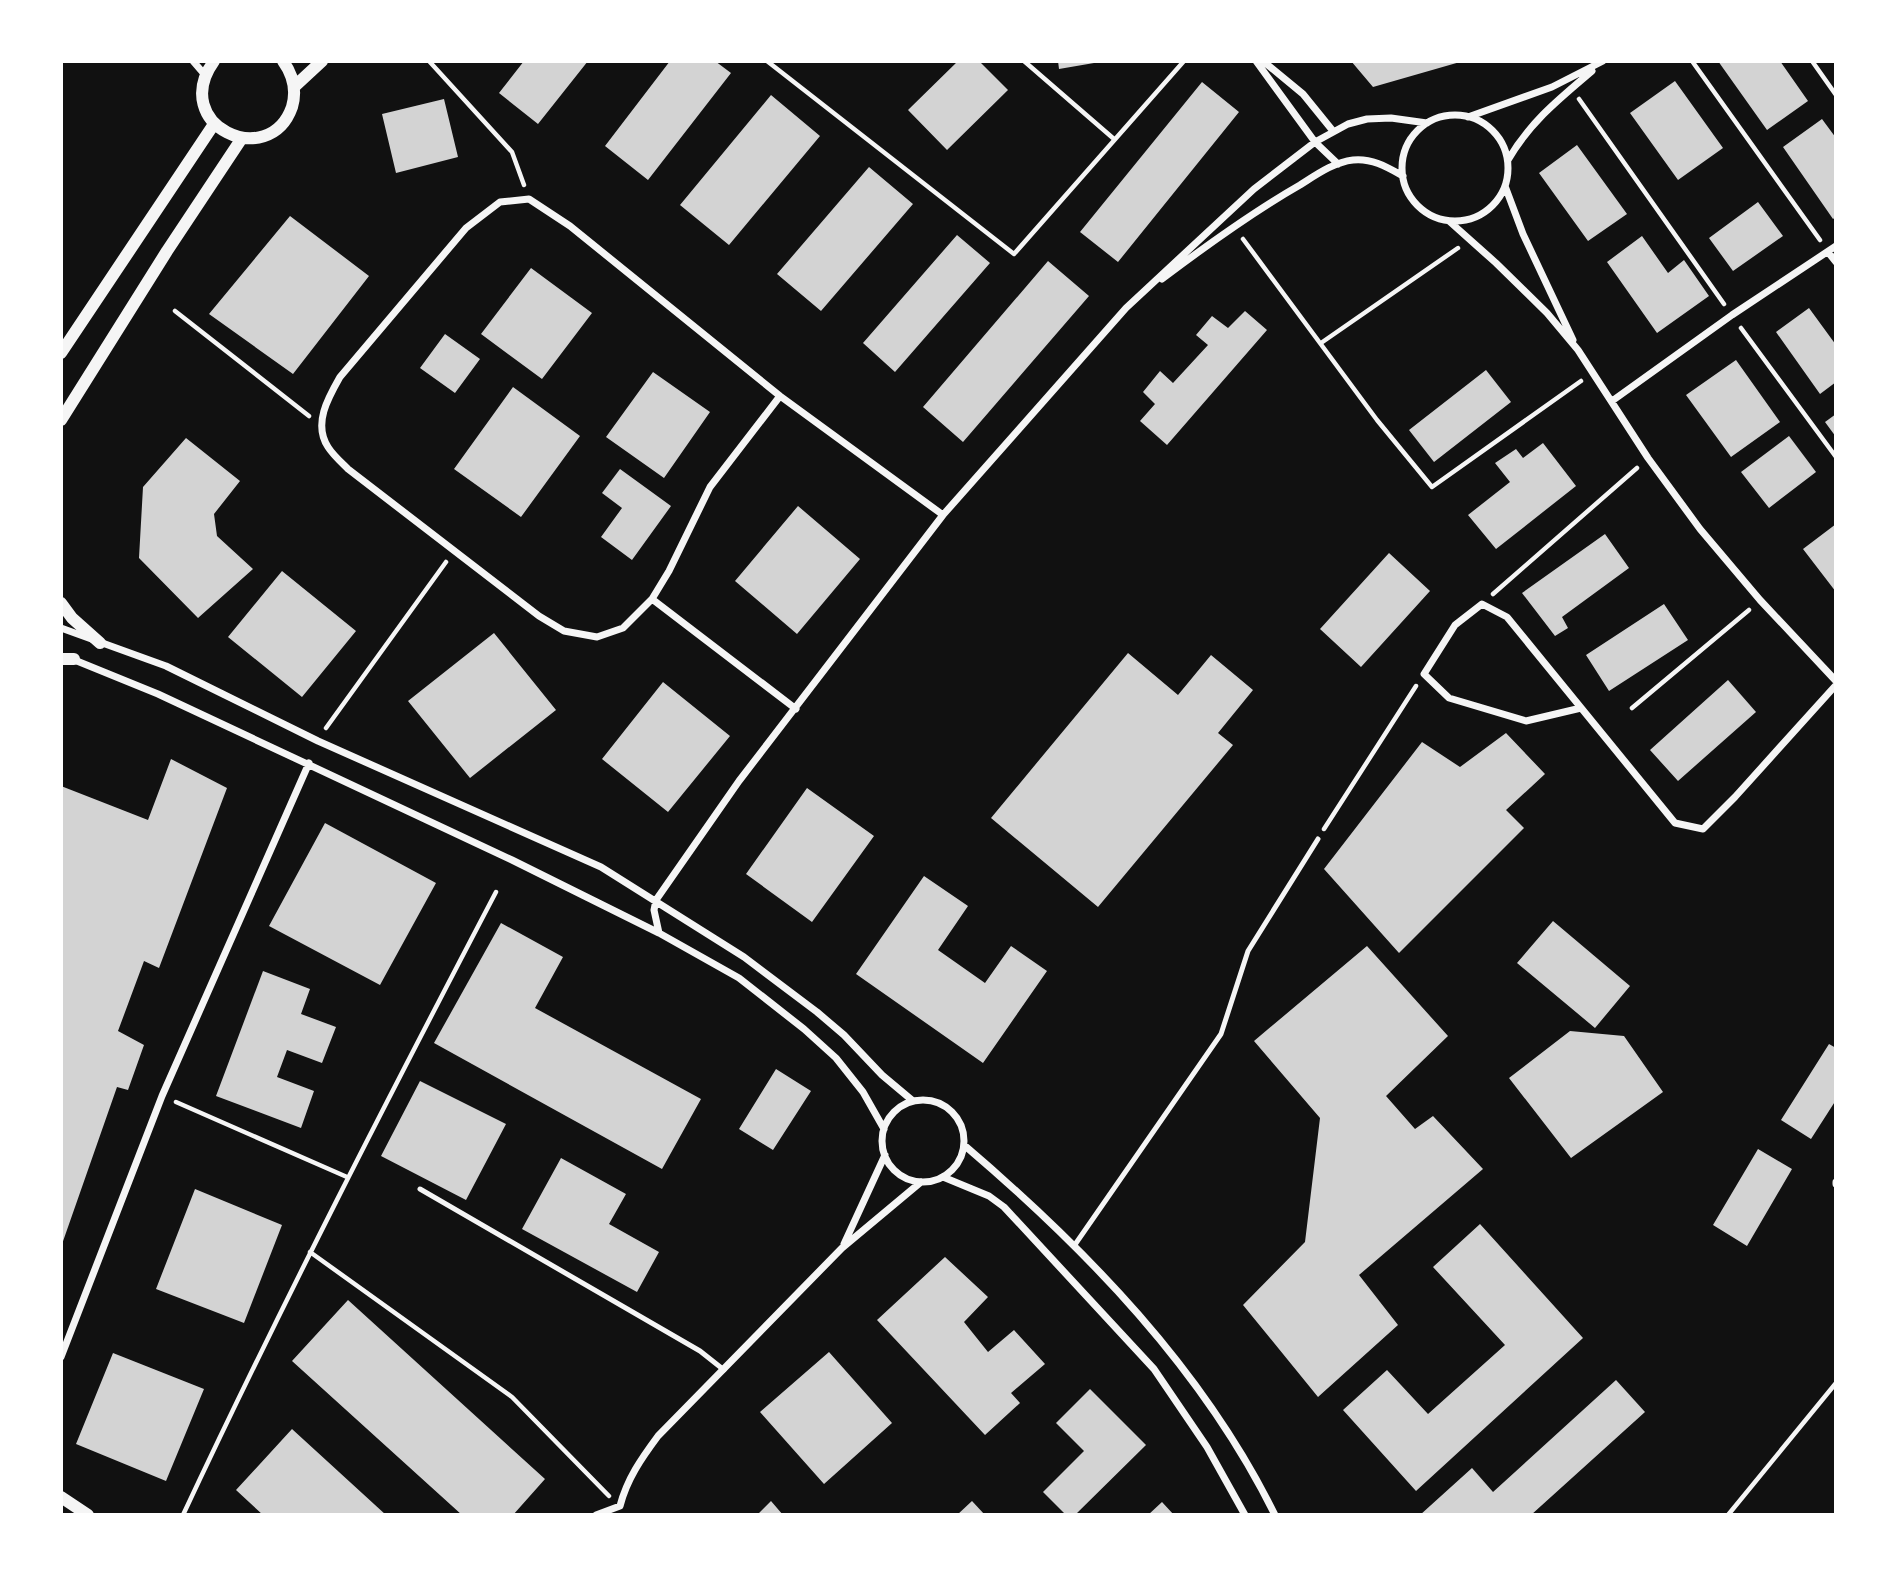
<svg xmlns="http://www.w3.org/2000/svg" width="1897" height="1576" viewBox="0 0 1897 1576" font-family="Georgia,serif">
	<rect width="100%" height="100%" fill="#111"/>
	<!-- building -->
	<path fill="#d3d3d3" d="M524 61H588L538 124 499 93Z
		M670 61H715L731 73 648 180 605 146Z
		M958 61H979L1008 90 947 150 908 110Z
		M1058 61H1094V63L1059 69Z
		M1351 61H1460V62L1373 87Z
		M1718 61H1780L1808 101 1767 130Z
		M1675 81 1723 148 1678 180 1630 113Z
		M1202 82 1239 112 1118 262 1080 232Z
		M771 95 820 136 729 245 680 205Z
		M444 99 458 157 396 173 382 114Z
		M1822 119 1836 138V217L1833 219 1783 147Z
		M1577 145 1627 214 1588 241 1539 173Z
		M869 167 913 204 821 311 777 274Z
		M1758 202 1783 236 1733 271 1709 238Z
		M290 216 369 276 293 374 209 314Z
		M957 235 990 263 895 372 863 343Z
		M1642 236 1668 273 1684 260 1709 296 1657 333 1607 262Z
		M1048 261 1089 296 963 442 923 407Z
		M531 268 592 313 542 379 481 334Z
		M1809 308 1836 345V382L1820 394 1776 332Z
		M1245 311 1267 330 1167 445 1140 421 1155 404 1143 392 1160 371 1173 383 1208 345 1196 335 1212 316 1228 328Z
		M445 334 480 359 455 393 420 368Z
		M1736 360 1780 422 1731 457 1686 395Z
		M1486 370 1511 402 1434 462 1409 430Z
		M653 372 710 412 664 478 606 437Z
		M513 387 580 436 521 517 454 469Z
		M1836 414V437L1825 422Z
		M1789 436 1816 472 1769 508 1741 472Z
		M186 438 240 481 214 514 217 536 253 569 198 618 139 558 143 487Z
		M1543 443 1576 486 1496 549 1468 515 1510 482 1495 463 1516 449 1523 458Z
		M620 469 671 506 632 560 601 537 622 508 602 493Z
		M798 506 860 559 797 634 735 581Z
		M1836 524V592L1803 549Z
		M1605 534 1629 568 1562 617 1568 628 1555 636 1522 593Z
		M1389 553 1430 591 1361 667 1320 629Z
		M282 571 356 631 302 697 228 637Z
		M1664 604 1688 640 1609 691 1586 655Z
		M494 633 556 710 470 778 408 701Z
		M1128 653 1178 695 1211 655 1253 690 1218 733 1233 745 1098 907 991 818Z
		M1728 680 1756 712 1678 781 1650 750Z
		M663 682 730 736 668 812 602 759Z
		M1506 733 1545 774 1506 810 1524 828 1399 953 1324 869 1422 742 1460 767Z
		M171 759 227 788 159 968 144 961 118 1031 144 1045 128 1090 117 1087 61 1247V786L148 820Z
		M807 788 874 836 812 922 746 874Z
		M325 823 436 883 380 985 269 926Z
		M924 876 968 906 938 950 985 983 1011 946 1047 971 983 1063 856 974Z
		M1553 921 1630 986 1595 1028 1517 963Z
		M501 923 563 957 535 1008 701 1099 662 1169 434 1043Z
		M1367 946 1448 1036 1386 1096 1415 1129 1433 1116 1483 1169 1359 1275 1398 1325 1318 1397 1243 1305 1305 1242 1320 1118 1254 1041Z
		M263 971 310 989 301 1014 336 1027 322 1063 287 1050 277 1077 314 1091 301 1128 216 1096Z
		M1570 1031 1624 1036 1663 1092 1571 1158 1509 1078Z
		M1829 1044 1836 1048V1100L1811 1139 1781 1120Z
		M776 1069 811 1091 773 1150 739 1129Z
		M420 1081 506 1124 466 1200 381 1156Z
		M1758 1149 1792 1169 1747 1246 1713 1225Z
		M561 1158 626 1194 609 1224 659 1252 637 1292 522 1229Z
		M195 1189 282 1225 244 1323 156 1289Z
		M1480 1224 1583 1338 1416 1491 1343 1410 1387 1370 1428 1414 1505 1345 1433 1267Z
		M945 1257 988 1297 964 1322 988 1352 1014 1330 1045 1364 1011 1393 1020 1403 985 1435 877 1320Z
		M348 1300 545 1479 513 1515H462L292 1361Z
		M829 1352 892 1423 824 1484 760 1412Z
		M113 1353 204 1389 166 1481 76 1444Z
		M1616 1380 1645 1412 1531 1515H1420L1472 1468 1493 1492Z
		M1090 1389 1146 1445 1075 1515H1066L1043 1492 1084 1451 1056 1423Z
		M292 1429 386 1515H263L236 1490Z
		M771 1501 783 1515H757Z
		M972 1501 985 1515H957Z
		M1162 1502 1174 1515H1148Z"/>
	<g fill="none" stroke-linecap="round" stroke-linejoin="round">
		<!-- path -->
		<path stroke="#f5f5f5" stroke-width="4.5" d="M429 61 512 152 524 185
			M767 61 1014 254 1184 61
			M1024 61 1114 139
			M1692 61 1820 240
			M1812 61 1836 95
			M1579 99 1724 304
			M1243 239 1377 420 1432 487 1581 381
			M175 311 309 416
			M1741 328 1836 457
			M1321 343 1458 248
			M1493 594 1637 468
			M1632 708 1749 610
			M326 728 446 562
			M1324 829 1416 686
			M176 1102 347 1177
			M310 1252 512 1397 609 1496
			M183 1515C282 1304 388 1098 496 892
			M1728 1515 1836 1383"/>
		<!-- service -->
		<path stroke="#f5f5f5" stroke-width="5" d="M420 1189 700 1351 724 1370
			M1074 1246 1221 1034 1248 951 1318 839"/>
		<!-- minor -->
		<path stroke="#f5f5f5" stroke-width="7" d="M193 61 205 75
			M1256 61 1315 142 1338 164
			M1263 61 1303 94 1333 131
			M1402 168a53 53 0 1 1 106 0a53 53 0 1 1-106 0Z
			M1468 117 1552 87 1603 61
			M1508 160C1530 122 1559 99 1592 71
			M1505 186 1523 234 1573 340
			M1449 221 1496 263 1547 313 1578 350 1648 458 1700 529 1760 600 1836 681
			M1828 252 1836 262
			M1162 279C1207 245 1251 213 1300 185 1316 175 1334 162 1353 160 1372 158 1387 167 1403 176
			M780 396 710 487 669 571 652 599 623 628 597 637 564 631 539 616 348 469C341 462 333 455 328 447 313 424 328 398 340 377L466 228 500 202 529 199 570 226 780 396 943 515
			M1612 401 1732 315 1836 246
			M652 599 796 709
			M61 628 166 666 318 741 601 867 744 957 817 1012 844 1035 882 1075 913 1101
			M72 659 158 694 512 860 659 933 739 978 804 1029 836 1058 863 1092 884 1129
			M1581 708 1526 721 1449 698 1424 674 1455 625 1482 604 1507 617 1675 823 1703 829 1735 797 1836 685
			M659 933 654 910 656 900 739 781 943 515 1126 308 1254 189 1315 142 1348 124 1367 119 1391 118 1427 123
			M882 1141a41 41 0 1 1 82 0a41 41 0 1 1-82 0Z
			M964 1145C1087 1250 1203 1369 1275 1515
			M943 1177 989 1196 1004 1207 1154 1369 1207 1447 1245 1515
			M1836 1182V1184
			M844 1244 885 1155
			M61 1357 162 1096 309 763
			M596 1515 620 1506C627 1479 641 1459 658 1436L842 1248 921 1182"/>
		<!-- tertiary -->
		<path stroke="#f5f5f5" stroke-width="12" d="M214 61C168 125 269 172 292 107 297 90 293 75 283 61
			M295 86 322 61
			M61 353 214 124
			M61 420 167 251 242 138
			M61 603 72 618 100 643
			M61 659H74
			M61 1497 88 1515"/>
	</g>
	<!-- border -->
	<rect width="1897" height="1576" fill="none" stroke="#ffffff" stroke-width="126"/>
</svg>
